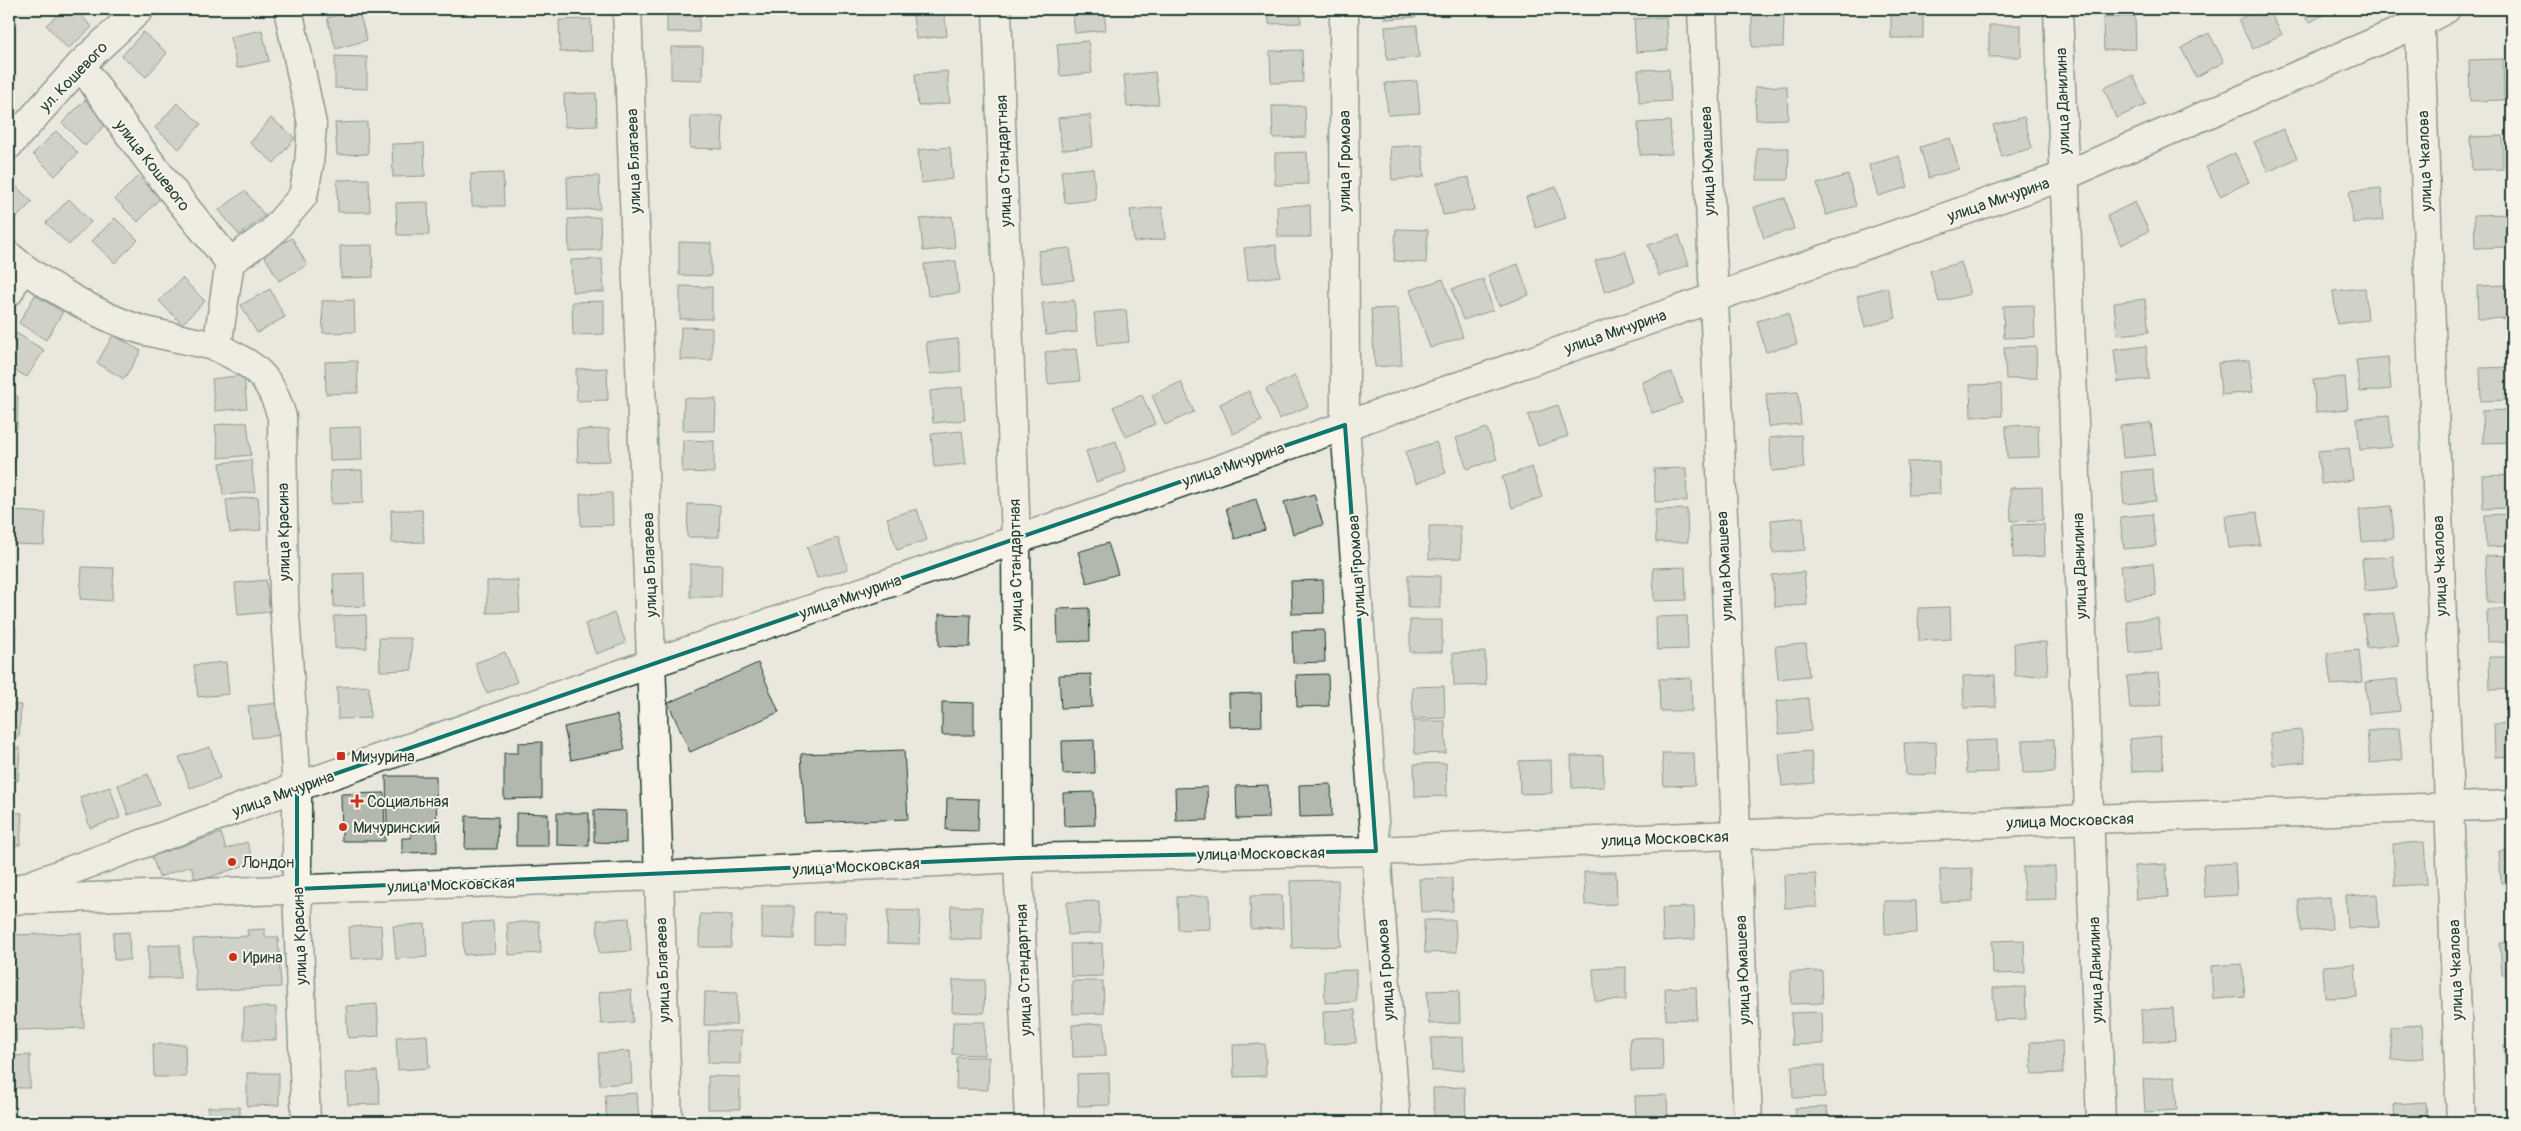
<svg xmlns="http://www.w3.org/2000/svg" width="2521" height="1131" viewBox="0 0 2521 1131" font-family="Pangolin,sans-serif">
	<rect width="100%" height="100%" fill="#eae8dd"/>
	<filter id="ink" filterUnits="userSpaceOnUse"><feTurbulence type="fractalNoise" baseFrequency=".02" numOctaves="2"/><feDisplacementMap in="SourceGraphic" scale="10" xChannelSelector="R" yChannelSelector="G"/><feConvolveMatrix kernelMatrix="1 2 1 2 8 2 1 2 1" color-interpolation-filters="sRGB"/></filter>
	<g filter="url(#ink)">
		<!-- building -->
		<path fill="#b2b8ae" stroke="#1f3d34" d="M65 9H75L92 27 68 49 46 25Z
			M358 9 367 40 336 49 327 18Z
			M561 9H593V10L561 11Z
			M667 9H700L699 32H667Z
			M912 9H944L947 36 916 39Z
			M1072 9H1104L1106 30 1075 33Z
			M1268 9H1301V23L1269 24Z
			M1384 9H1416V17L1385 19Z
			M1631 9H1663V10L1631 11Z
			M1891 9H1923V38H1891Z
			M2259 9H2268L2282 34 2253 49 2238 20Z
			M2300 9H2333L2309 23Z
			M1752 15H1784L1783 47H1752Z
			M2135 16 2136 49 2104 50 2103 18Z
			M1666 17 1668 50 1636 52 1634 19Z
			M591 19 592 51 560 52 559 20Z
			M1417 25 1419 57 1387 60 1385 27Z
			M1989 25H2021V57H1989Z
			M262 30 269 61 237 68 230 37Z
			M143 32 167 53 146 77 122 56Z
			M2209 33 2224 62 2196 77 2181 48Z
			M1088 41 1092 73 1060 76 1057 44Z
			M671 47H703L702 80 671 79Z
			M1302 50 1303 82 1271 83 1270 51Z
			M335 56 367 57V89L335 88Z
			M2503 59 2504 100 2470 101 2469 60Z
			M1669 69 1671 101 1639 103 1638 70Z
			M947 71 950 103 918 106 915 74Z
			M1155 72 1159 104 1127 107 1124 75Z
			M2133 75 2146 105 2116 118 2104 88Z
			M1417 81 1420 113 1388 115 1385 83Z
			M1787 86 1788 119 1756 120 1755 87Z
			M596 93 597 126 565 127 564 94Z
			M85 100 108 122 85 146 62 123Z
			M177 103 201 124 179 149 155 128Z
			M1272 106H1305L1306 137 1273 138Z
			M1090 115 1093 147 1062 150 1058 118Z
			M691 116H723L722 149 690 148Z
			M2024 117 2032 148 2002 157 1993 125Z
			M271 118 295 138 274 163 250 143Z
			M1670 121 1672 154 1640 155 1638 123Z
			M367 122 368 154 337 155 335 123Z
			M2283 129 2297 158 2268 172 2254 142Z
			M56 131 78 153 55 176 33 154Z
			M2503 136V169L2472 170 2470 137Z
			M1950 138 1959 169 1929 178 1920 147Z
			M424 143 425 176 393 177 392 144Z
			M1422 145 1424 177 1392 180 1390 147Z
			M950 147 953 179 921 183 918 150Z
			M1757 148H1789L1788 180H1757Z
			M1307 152 1308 184 1275 185V153Z
			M2235 153 2249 182 2220 196 2206 167Z
			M1899 156 1908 187 1878 196 1869 165Z
			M1093 168 1096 200 1065 203 1061 171Z
			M503 173 504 206H472L471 174Z
			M1848 175 1856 206 1826 215 1817 184Z
			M138 176 160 198 138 222 115 199Z
			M599 176 600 209 568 210 567 177Z
			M1469 177 1474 210 1443 215 1437 183Z
			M9 179 32 202 10 224H9Z
			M369 179 370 212H338L337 180Z
			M1556 187 1566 218 1536 228 1526 197Z
			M2381 188 2384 220 2353 223 2349 191Z
			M245 191 265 216 239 235 219 210Z
			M1785 198 1794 229 1764 238 1754 207Z
			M69 199 91 222 69 245 46 223Z
			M428 202 429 235H397L396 203Z
			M2135 202 2149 231 2121 245 2107 216Z
			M1310 205 1311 237H1278L1277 206Z
			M1162 207 1165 239 1134 242 1130 210Z
			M2506 214 2507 247 2475 248 2474 215Z
			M952 216 955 248 923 251 920 219Z
			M600 217 601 250 569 251 568 219Z
			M115 218 138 240 115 263 92 241Z
			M1396 229 1428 230 1426 263 1394 261Z
			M1679 235 1689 265 1659 276 1648 245Z
			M292 238 307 265 279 281 263 253Z
			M679 242 711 243V276L679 275Z
			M372 245 373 277 341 278 340 246Z
			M1276 245 1280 276 1248 280 1244 248Z
			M1070 248 1074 280 1042 283 1038 251Z
			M1625 251 1635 282 1605 292 1595 261Z
			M602 259 604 292H572L571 260Z
			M956 261 959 293 928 296 924 264Z
			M1961 262 1970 294 1939 302 1930 271Z
			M1518 264 1529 295 1499 306 1488 275Z
			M182 278 205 301 182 324 159 301Z
			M1443 279 1463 337 1430 348 1410 290Z
			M1483 279 1493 310 1463 320 1452 289Z
			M2509 285 2510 318 2478 319 2477 286Z
			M680 286 712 287V319H680Z
			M1887 287 1896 318 1865 327 1857 296Z
			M2365 288 2368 320 2337 324 2333 291Z
			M270 289 285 317 257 333 241 305Z
			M35 295 63 312 46 340 19 323Z
			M2145 299 2149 332 2117 335 2114 303Z
			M354 300 355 332 323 333 322 301Z
			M1074 300 1077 332 1046 335 1042 303Z
			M604 301V334L573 335 572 302Z
			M2034 305 2035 337 2004 338 2003 306Z
			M1398 308 1402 365 1375 367 1371 309Z
			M1126 310 1129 342 1098 345 1094 313Z
			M1788 313 1797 344 1766 352 1757 321Z
			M681 327 712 328V360H680Z
			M16 333 44 350 27 377 9 367V346Z
			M113 335 141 351 124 379 97 363Z
			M958 339 961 371 930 374 926 342Z
			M2036 346 2037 378 2006 379 2004 347Z
			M2146 346 2149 379 2118 382 2114 350Z
			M1076 349 1080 381 1048 384 1045 352Z
			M2388 357 2391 389 2360 392 2356 360Z
			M2249 360 2253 392 2221 395 2218 363Z
			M357 361 358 393 326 394 325 362Z
			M2512 367V400L2481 401 2480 368Z
			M607 368 608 400 577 401 576 369Z
			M1672 372 1682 403 1652 413 1642 382Z
			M244 375 247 408 215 411 212 379Z
			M1295 376 1308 406 1279 419 1266 389Z
			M2345 377 2348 409 2316 412 2313 380Z
			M1181 382 1194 412 1165 425 1152 395Z
			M2001 384 2002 416 1971 417 1970 385Z
			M962 387 965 420 933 423 930 391Z
			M1249 391 1262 421 1233 434 1220 404Z
			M1798 392 1801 424 1769 427 1766 394Z
			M1142 395 1155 424 1126 437 1113 407Z
			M9 396H18L17 429H9Z
			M684 398 716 399 715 431H683Z
			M1558 405 1568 436 1538 446 1528 415Z
			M2512 410V442L2483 443 2482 411Z
			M2389 415 2392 447 2360 450 2357 418Z
			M247 422 251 455 219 458 215 425Z
			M2151 423 2155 455 2123 458 2120 426Z
			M2038 425 2039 457 2007 458 2006 426Z
			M361 427 362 460 330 461 329 428Z
			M1487 428 1497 459 1467 469 1456 438Z
			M609 429 610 461 578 462 577 430Z
			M962 431 966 464 934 467 931 434Z
			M1801 435 1804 468 1772 471 1769 438Z
			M683 440 714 441V473L682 472Z
			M1116 441 1126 472 1096 482 1086 451Z
			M1436 442 1446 473 1416 483 1405 452Z
			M2349 448 2353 480 2321 484 2318 451Z
			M9 456 15 457 13 489H9Z
			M251 460 255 492 223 495 220 463Z
			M1939 461 1940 494 1909 495 1907 462Z
			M1532 467 1542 497 1512 508 1502 477Z
			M1686 468 1687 501 1655 502 1654 469Z
			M2152 469 2156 501 2124 504 2121 472Z
			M362 470 363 503 331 504 330 471Z
			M2512 475V508L2483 509 2482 476Z
			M2042 487 2043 520 2011 521 2010 488Z
			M612 493 613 525 581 526 580 494Z
			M1314 494 1323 525 1293 534 1284 502Z
			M258 497 261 530 230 533 226 500Z
			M1256 499 1265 530 1235 539 1226 508Z
			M688 504 720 505 719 537H687Z
			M2391 506 2394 538 2362 542 2359 509Z
			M917 509 927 540 897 550 887 518Z
			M1687 509 1688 542H1656L1655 510Z
			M391 510H422L424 542 392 543Z
			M14 511 46 513 44 545 12 544Z
			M2257 512 2260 545 2229 548 2225 516Z
			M2152 514 2156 546 2124 549 2120 517Z
			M2512 514V546L2486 547 2485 515Z
			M1803 517 1805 550 1773 553 1771 520Z
			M2044 524 2045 556 2013 558 2012 525Z
			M1429 526H1460L1461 558 1429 559Z
			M838 538 848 569 817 578 807 547Z
			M1108 543 1118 574 1087 583 1078 552Z
			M2512 555V603H2487L2485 556Z
			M2393 556 2397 588 2365 591 2362 559Z
			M2153 563 2156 595 2125 599 2121 566Z
			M690 564 722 565 721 597H690Z
			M82 567 114 568 112 601 80 599Z
			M1685 567 1686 600 1654 601 1653 568Z
			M1804 572 1807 605 1775 607 1772 575Z
			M364 573 365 606 334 607 333 574Z
			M1408 575 1440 576V608H1408Z
			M266 580 270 612 238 615 235 583Z
			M518 580 520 612 487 613V581Z
			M1323 580 1324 613 1292 614 1291 581Z
			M9 588H14L13 620H9Z
			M1950 607 1951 639 1919 641 1918 608Z
			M1089 608 1090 641 1058 642 1057 609Z
			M2512 609V641L2488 642 2487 610Z
			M614 613 626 643 596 654 585 624Z
			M2395 613 2398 645 2367 648 2363 616Z
			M939 614 971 615 970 647 939 646Z
			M366 615 367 648H335L334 616Z
			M1687 616 1688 649 1657 650 1656 617Z
			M2158 618 2162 650 2130 653 2127 621Z
			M1410 620H1442V652H1410Z
			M9 627 16 628 15 660H9Z
			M1324 630 1325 662 1293 663 1292 631Z
			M379 638H411L412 670 380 671Z
			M2046 642 2048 675 2015 676 2014 643Z
			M1806 644 1809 676 1778 679 1775 646Z
			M2359 650 2362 682 2331 685 2327 653Z
			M505 652 517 682 487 693 475 663Z
			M1485 652 1486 685 1454 686 1453 653Z
			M2489 657H2512V689L2490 690Z
			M226 662 229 694 198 697 194 665Z
			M758 663 779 712 690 752 668 703Z
			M9 666 15 667 13 699H9Z
			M2158 673 2162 705 2130 709 2127 676Z
			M1091 674 1092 707 1061 708 1059 675Z
			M1328 674 1329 706 1297 707 1296 675Z
			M1995 675 1996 707 1964 708 1963 676Z
			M1691 678 1692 711H1660L1659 679Z
			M2397 679 2400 711 2369 714 2365 682Z
			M369 686 370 718 338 719 337 687Z
			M1444 686 1445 718 1413 719 1412 687Z
			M1261 693 1262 726 1230 727 1229 694Z
			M1808 698 1811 731 1779 734 1776 701Z
			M942 702 974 703V735H942Z
			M280 703 283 735 252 738 248 706Z
			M9 704 21 705 19 737H9Z
			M617 715 625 749 571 760 564 727Z
			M1413 721H1445L1446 753 1415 754Z
			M2512 723V756L2495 757 2494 724Z
			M2399 728 2402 760 2370 763 2367 731Z
			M2301 730 2305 762 2273 765 2270 733Z
			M2160 736 2164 768 2132 772 2129 739Z
			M2054 739 2055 772 2023 773 2022 740Z
			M1094 740 1095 773 1063 774 1062 741Z
			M1997 740 1998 772 1967 773 1965 741Z
			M542 742V798L504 799V753H518V743Z
			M1936 742 1937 774 1906 775 1904 743Z
			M210 747 220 778 190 788 179 757Z
			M9 748H20L18 781 9 780Z
			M904 750 908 819 805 823 801 754Z
			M1811 751 1814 783 1782 786 1779 754Z
			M1662 753H1694L1695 785 1664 786Z
			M1603 755 1604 787 1572 788 1571 756Z
			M1551 760 1552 793 1520 794 1519 761Z
			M1446 763 1447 796 1415 797 1414 764Z
			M148 774 159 805 128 815 118 785Z
			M386 776H436L437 852 402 853V838H411V826H387Z
			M1331 784 1332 816 1300 817 1299 785Z
			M1268 785 1269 818 1237 819 1236 786Z
			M110 787 120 818 90 828 80 797Z
			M1207 787 1208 820 1176 821 1175 788Z
			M1094 792 1095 825 1064 826 1063 793Z
			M384 793 385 841H342L341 794Z
			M947 798 979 799 978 831 946 830Z
			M594 810 626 811V843L594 842Z
			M9 812 22 813 20 845H9Z
			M516 813 548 814V846H516Z
			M557 813H589V846L557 845Z
			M466 816 498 817 497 849H465Z
			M221 833 226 849 247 842 254 862 196 882 191 866 159 877 152 856Z
			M2424 842 2427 884 2395 886 2393 844Z
			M2512 850V882L2501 883 2499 851Z
			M2235 863 2237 895 2205 897 2203 865Z
			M2166 864 2168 897 2136 899 2134 866Z
			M2023 867H2055L2056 899 2024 900Z
			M1972 868 1973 901 1941 902 1940 869Z
			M1584 872H1616L1617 904 1585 905Z
			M1816 874 1817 907 1785 908 1784 875Z
			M1452 878 1453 911 1421 912 1419 879Z
			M1338 880 1341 946 1292 948 1290 881Z
			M2377 894 2379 927 2348 928 2346 896Z
			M1282 895 1283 928 1251 929 1250 896Z
			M1209 896 1210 929 1178 930 1177 897Z
			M2330 897 2332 929 2301 931 2298 899Z
			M1099 901 1100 933 1068 935 1067 902Z
			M1884 901H1916L1917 933 1885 934Z
			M762 906H794V939L762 938Z
			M951 906 982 907V940L950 939Z
			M1694 907 1695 939 1663 941 1662 908Z
			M888 910 920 911 919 944 887 943Z
			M814 912 846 913 845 945 814 944Z
			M700 914 732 915 731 947H699Z
			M629 918 631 951 599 953 597 920Z
			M1424 920H1455L1457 952 1425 953Z
			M493 921 495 953 464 955 462 923Z
			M539 921 541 953 509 955 507 923Z
			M425 924 427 957 396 959 393 926Z
			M381 925 383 957 351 959 349 927Z
			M265 929V937H278L281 987 196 991 193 939 248 936 247 930Z
			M129 932 130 960H114L113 933Z
			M81 933 84 1028 16 1030 17 1044 9 1045V935Z
			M2024 940 2025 973 1993 974 1992 941Z
			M2512 942V975H2502L2500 943Z
			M1102 943 1103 976 1071 977 1070 944Z
			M180 945V978H148V946Z
			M2242 964 2245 997 2213 999 2211 966Z
			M2355 964 2357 997 2325 998 2323 966Z
			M1626 967V1000L1595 1001 1593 969Z
			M1356 970V1002L1325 1003 1324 971Z
			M1822 971 1823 1003 1791 1004 1790 972Z
			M953 980H985L984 1013 952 1012Z
			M1072 981H1103L1104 1013 1073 1014Z
			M1696 987 1697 1019 1666 1020 1665 988Z
			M2025 987 2026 1019 1994 1020 1993 988Z
			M631 990 633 1022 601 1024 599 992Z
			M1459 990 1460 1023 1429 1024 1427 991Z
			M705 992 737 993 736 1025H704Z
			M377 1004 379 1036 348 1038 346 1006Z
			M244 1007H276V1040H244Z
			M2173 1008 2175 1040 2143 1042 2141 1010Z
			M1355 1010 1356 1043 1324 1044 1323 1011Z
			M1822 1012 1823 1044 1792 1045 1791 1013Z
			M953 1022H985L984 1055 952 1054Z
			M1104 1023 1106 1056 1073 1057 1072 1025Z
			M2422 1025 2424 1058 2392 1060 2390 1027Z
			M709 1031H741L740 1064 708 1063Z
			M427 1035 429 1068 398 1070 396 1037Z
			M1463 1037 1464 1070 1432 1071 1431 1038Z
			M1662 1037 1663 1070 1631 1071 1630 1038Z
			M2062 1041 2063 1073 2032 1074 2030 1042Z
			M153 1044H185L186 1077H154Z
			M1265 1044 1266 1076 1234 1077 1233 1045Z
			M2512 1044V1077H2506L2504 1045Z
			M630 1051 632 1083 600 1085 598 1053Z
			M30 1055V1088H9V1056Z
			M957 1057H989L988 1090 956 1089Z
			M1824 1065 1825 1097 1793 1098 1792 1066Z
			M377 1071 380 1104 348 1105 346 1073Z
			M247 1073H279V1105L247 1106Z
			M1109 1073 1110 1105 1078 1106 1077 1074Z
			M708 1076 740 1077V1109H708Z
			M2175 1077 2177 1110 2145 1112 2143 1079Z
			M1465 1087 1466 1119 1434 1120 1433 1088Z
			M637 1093 639 1122H607L605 1095Z
			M1667 1095 1668 1122H1636L1635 1096Z
			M2507 1099H2512V1122H2509Z
			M2426 1102 2427 1122H2395L2394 1104Z
			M208 1107H240V1122H208Z
			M1827 1107 1828 1122H1796L1795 1108Z
			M2067 1117V1122H2035V1118Z
			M379 1118V1122H347V1119Z
			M2175 1120V1122H2143V1121Z"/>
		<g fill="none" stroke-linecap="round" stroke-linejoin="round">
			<defs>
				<path id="minor" d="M288 9 312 124 309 165 303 196 272 232 230 262 217 347C256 367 269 373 282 417L284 600 297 787V889L306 1122
					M627 9 668 1122
					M997 9 1016 540 1018 858 1029 1122
					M1344 9 1345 425 1396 1122
					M1702 9 1748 1122
					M2058 9 2101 1122
					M2419 9 2461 1122
					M81 64C126 134 177 198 230 262
					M9 145 81 64 140 9
					M9 256C40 283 107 321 146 331 170 337 194 341 217 347
					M9 292 21 267
					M9 900 658 876 1018 858 1376 851 2089 819 2512 805"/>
				<path id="major" d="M9 893 297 787 652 663 1016 540 2064 176 2419 23 2446 9"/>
			</defs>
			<!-- minor casing -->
			<use href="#minor" stroke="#1f3d34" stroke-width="31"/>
			<!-- major casing -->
			<use href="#major" stroke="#1f3d34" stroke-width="31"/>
			<!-- minor -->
			<use href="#minor" stroke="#f7f3e8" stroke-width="28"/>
			<!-- major -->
			<use href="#major" stroke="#f7f3e8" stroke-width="28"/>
		</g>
	</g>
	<!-- marked area -->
	<path d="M0 0H2521V1131H0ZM1345 425 1376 851 1018 858 297 889V787Z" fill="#eae8dd" fill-opacity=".55" fill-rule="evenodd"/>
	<path fill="none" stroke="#0f766e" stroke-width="4" stroke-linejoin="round" d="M1345 425 1376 851 1018 858 297 889V787Z"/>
	<!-- markers -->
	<g fill="#c8321e" stroke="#f7f3e8" stroke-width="2">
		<rect x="336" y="751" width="10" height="10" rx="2.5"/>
		<path d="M354.5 793.5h5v5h5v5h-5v5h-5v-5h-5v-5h5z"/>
		<circle cx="343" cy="827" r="5"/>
		<circle cx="232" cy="862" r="5"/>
		<circle cx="233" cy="957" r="5"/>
	</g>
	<g text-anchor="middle" stroke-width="4" stroke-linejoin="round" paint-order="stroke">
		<!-- street labels -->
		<g font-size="16" fill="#1f3d34" stroke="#f7f3e8">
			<text transform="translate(73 76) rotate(-46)" y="6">ул. Кошевого</text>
			<text transform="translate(2062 101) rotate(-92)" y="6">улица Данилина</text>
			<text transform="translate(633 161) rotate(-92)" y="6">улица Благаева</text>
			<text transform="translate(1003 161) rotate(-92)" y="6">улица Стандартная</text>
			<text transform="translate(1344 161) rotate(-90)" y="6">улица Громова</text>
			<text transform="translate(1707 161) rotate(-92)" y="6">улица Юмашева</text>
			<text transform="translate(2424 161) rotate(-92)" y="6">улица Чкалова</text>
			<text transform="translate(153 165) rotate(52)" y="6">улица Кошевого</text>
			<text transform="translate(1998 199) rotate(-19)" y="6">улица Мичурина</text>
			<text transform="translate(1615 331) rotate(-19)" y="6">улица Мичурина</text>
			<text transform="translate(1233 464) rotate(-19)" y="6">улица Мичурина</text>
			<text transform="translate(283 532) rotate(-91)" y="6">улица Красина</text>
			<text transform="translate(649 565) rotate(-92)" y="6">улица Благаева</text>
			<text transform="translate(1015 565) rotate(-91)" y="6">улица Стандартная</text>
			<text transform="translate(1356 566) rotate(-94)" y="6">улица Громова</text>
			<text transform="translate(1724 566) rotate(-93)" y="6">улица Юмашева</text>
			<text transform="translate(2079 566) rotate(-92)" y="6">улица Данилина</text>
			<text transform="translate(2439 566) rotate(-92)" y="6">улица Чкалова</text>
			<text transform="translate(850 596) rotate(-19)" y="6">улица Мичурина</text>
			<text transform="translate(283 793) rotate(-20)" y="6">улица Мичурина</text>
			<text transform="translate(2070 820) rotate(-2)" y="6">улица Московская</text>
			<text transform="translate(1665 838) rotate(-2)" y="6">улица Московская</text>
			<text transform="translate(1261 853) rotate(-1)" y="6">улица Московская</text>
			<text transform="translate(856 866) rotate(-3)" y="6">улица Московская</text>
			<text transform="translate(451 884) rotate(-2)" y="6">улица Московская</text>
			<text transform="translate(299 936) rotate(-92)" y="6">улица Красина</text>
			<text transform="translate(662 970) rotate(-92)" y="6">улица Благаева</text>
			<text transform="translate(1023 970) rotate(-92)" y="6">улица Стандартная</text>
			<text transform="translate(1385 970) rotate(-94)" y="6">улица Громова</text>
			<text transform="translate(1742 970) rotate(-92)" y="6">улица Юмашева</text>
			<text transform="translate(2095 970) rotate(-92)" y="6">улица Данилина</text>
			<text transform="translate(2455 970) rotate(-92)" y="6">улица Чкалова</text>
		</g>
		<!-- poi labels -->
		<g font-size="16" fill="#1f3d34" stroke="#f7f3e8" text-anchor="start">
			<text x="351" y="762">Мичурина</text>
			<text x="367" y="807">Социальная</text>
			<text x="353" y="833">Мичуринский</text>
			<text x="242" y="868">Лондон</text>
			<text x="243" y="963">Ирина</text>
		</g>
	</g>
	<!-- margin -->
	<rect width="2521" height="1131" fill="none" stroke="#f7f3e8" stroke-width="30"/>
	<rect x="15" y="15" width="2491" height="1101" fill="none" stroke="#1f3d34" stroke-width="2" filter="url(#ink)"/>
</svg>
